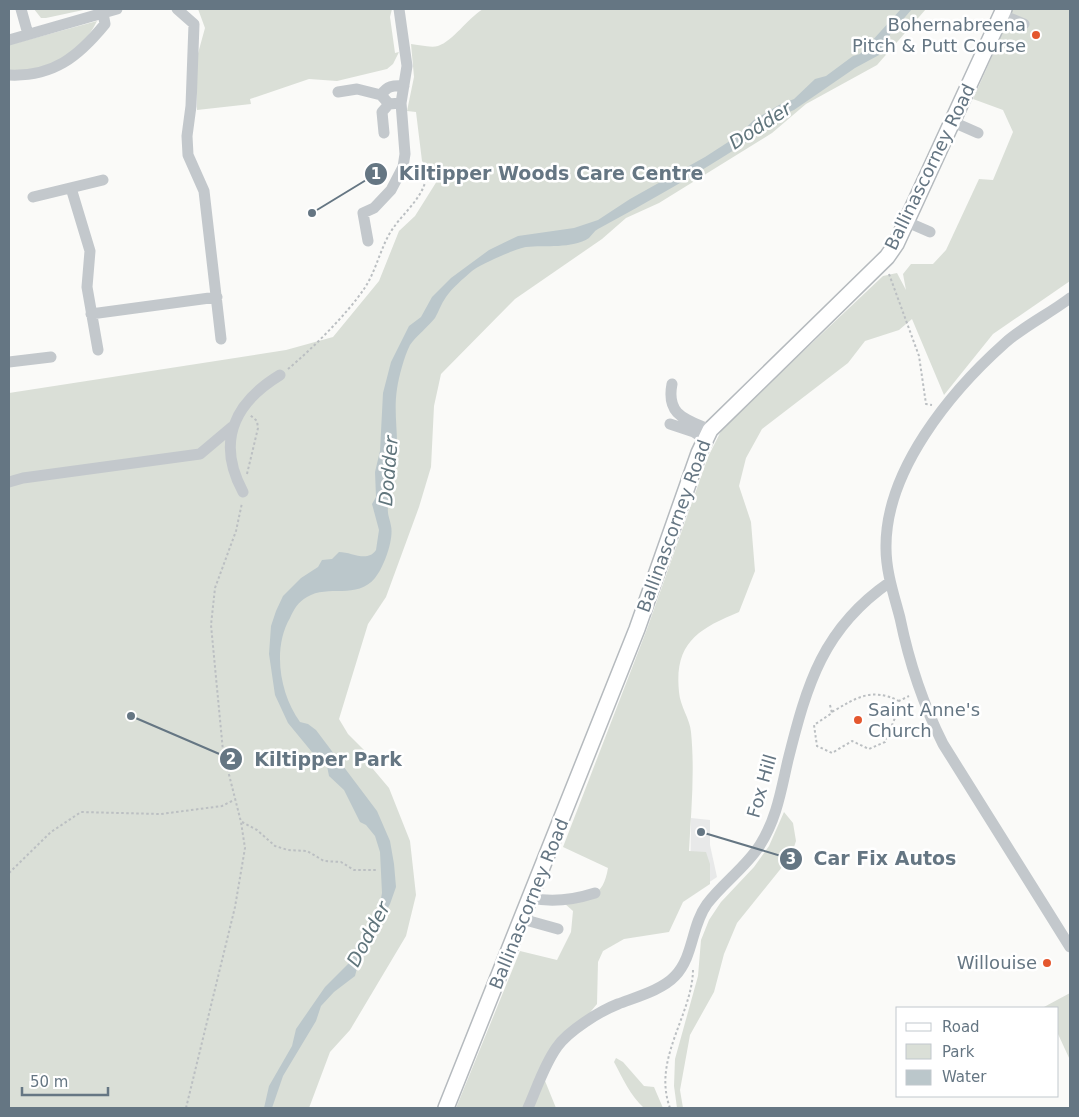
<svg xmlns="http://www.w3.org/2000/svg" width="1079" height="1117" viewBox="0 0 1079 1117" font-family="'DejaVu Sans',sans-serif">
	<rect width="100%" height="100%" fill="#fafaf8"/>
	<!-- built -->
	<path fill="#e8e9e9" d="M691 818 710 820V845L717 877 690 895Z"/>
	<!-- green -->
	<path fill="#dadfd7" d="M34 9H88L46 18H41Z
		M198 9H392L390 17 395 53 399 52 393 64 387 69 337 81 309 79 250 99 251 104 197 110V57L205 28Z
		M483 9H926L877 65 806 104 772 133 659 203 626 218 602 239 515 299 441 374 434 406 431 467 419 507 386 597 368 624 339 719 348 734 366 752 373 769 389 788 410 841 416 895 406 936 350 1030 330 1052 309 1108H9V393L286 350 333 337 379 281 399 231 415 216 437 181 422 161 416 112 407 111 414 77 411 44C419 45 431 48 438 46 453 41 467 19 483 9Z
		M1013 9H1070V281L993 334 944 395 912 319 899 330 865 341 848 363 762 429 746 458 739 486 751 522 755 571 739 612C698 629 674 643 679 692 680 706 690 719 691 732 695 772 691 812 689 851L706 852 710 864V884L683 902 669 932 624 939 603 951 598 962 597 1004 541 1071 556 1108H456L520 951 557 960 571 932 573 911 564 903C590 896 603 898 608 868L563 847 647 629 708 457 723 427 883 276 897 273 906 290 903 274 911 264H933L946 250 979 179 993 180 1013 132 1003 110 973 99Z
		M97 21C86 44 63 64 37 69 28 71 18 70 9 71V45Z
		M784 812 793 823 796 841 791 856 737 923 724 954 714 992 690 1035 680 1090 683 1108H677L674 1086 675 1059 698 976 701 940 709 920 721 902 754 867 769 846Z
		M1070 993V1060L1058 1034V1008L1044 1007Z
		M616 1058 623 1062 644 1086 654 1087 663 1108H644C630 1095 623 1079 614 1062Z"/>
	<!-- water -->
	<path fill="#bbc7cb" d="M901 9H912L887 38 879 55 855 68 794 110C776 117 762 132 745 143 697 174 648 202 598 229 594 231 592 235 589 238 572 249 545 245 526 247 517 248 479 265 472 271 463 279 452 288 446 297 441 304 439 311 435 318 428 327 417 335 410 345 404 357 399 376 397 389 394 408 397 426 397 444 396 466 389 486 388 508 387 514 390 519 391 526 394 539 384 567 375 578 357 600 328 584 307 597 298 602 294 609 290 618 272 649 280 694 300 722L308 724 316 730 377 811 390 841 394 864 396 887 390 904 358 964 355 976 334 992 321 1006 316 1021 283 1076 272 1108H264L269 1086 292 1046 296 1029 325 987 349 963 356 946 369 928 380 904 382 893 380 852 375 836 366 825 360 822 344 790 329 776 327 766 316 757 288 723 275 695 269 654 271 626 276 611 283 596 301 578 318 567 322 560 332 559 339 552C352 552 367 563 376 550L379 530 372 504 376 497 375 472 380 451 383 393 391 362 409 326 421 317 432 297 451 278 489 250 518 236 574 228 598 220 630 199 705 157 736 137 754 120 779 105 794 99 815 79 826 76 853 56 860 54Z"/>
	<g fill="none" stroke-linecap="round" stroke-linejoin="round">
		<defs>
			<path id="major" d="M446 1108 637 629 699 453 710 430 887 257 896 244 1004 9"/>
		</defs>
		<!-- major casing -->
		<use href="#major" stroke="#b5babe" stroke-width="18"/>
		<!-- path -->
		<path stroke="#bbbfc2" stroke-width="2" stroke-dasharray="2.5 2.5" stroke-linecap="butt" d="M889 274 919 356 926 404 932 405
			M288 369C312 349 347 314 364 289 377 270 381 244 394 227 405 211 428 193 426 172L413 165
			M247 474 258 428 257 421 250 415
			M830 705 832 713 814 725 817 746 832 753 852 741 869 749 885 742 897 713 899 701 909 696
			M832 712C856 698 871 687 899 701
			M242 822 257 830 275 846 288 850 307 851 324 861 341 862 354 870H376
			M9 873 51 832 81 812 161 814 222 806 234 800
			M186 1108 235 907 245 848 241 822 223 751 211 625 215 588 236 531 242 503
			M670 1108C652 1059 692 1016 693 970"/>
		<!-- minor -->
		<path stroke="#c3c8cc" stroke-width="11" d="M21 9 28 34
			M177 9 194 24 191 106 187 136 188 155 204 191 221 339
			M1002 15 1024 24
			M9 40 117 9
			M9 75C53 77 78 57 105 24L103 13
			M338 92 357 89 381 95
			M401 103 389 104 381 95C387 86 393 85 404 86
			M953 122 978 133
			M384 133 382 112 389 104
			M71 188 90 251 87 287 98 350
			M33 197 103 180
			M907 222 930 232
			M368 241 363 213 374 208 391 190 403 167 405 154 401 103 407 66 399 9
			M1070 298C1049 314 1024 326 1005 343 950 392 885 471 886 548 886 572 894 595 900 618 909 662 923 704 943 744L1070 947
			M91 314 217 297
			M9 362 51 357
			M672 384C666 415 685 419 710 430
			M670 424 694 432 705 439
			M9 482 23 478 200 454 232 427
			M243 492C216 442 234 403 280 375
			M531 898C553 903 573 900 595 893
			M522 919 558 929
			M528 1108C537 1088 544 1065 557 1047 568 1031 600 1011 618 1004 636 997 662 990 675 976 694 956 691 926 707 904 723 883 746 867 760 845 777 818 781 790 788 760 807 684 823 628 890 582"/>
		<!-- major -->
		<use href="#major" stroke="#fff" stroke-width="15"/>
	</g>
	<!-- markers -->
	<g fill="#e4572e" stroke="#fff" stroke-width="2">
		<circle cx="1036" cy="35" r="5"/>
		<circle cx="858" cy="720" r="5"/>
		<circle cx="1047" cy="963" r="5"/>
	</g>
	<g text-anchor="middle" stroke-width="5" stroke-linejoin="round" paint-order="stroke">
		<!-- poi labels -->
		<g font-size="18" fill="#657683" stroke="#fff" text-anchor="end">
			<text x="1026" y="31">Bohernabreena<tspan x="1026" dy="21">Pitch &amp; Putt Course</tspan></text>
			<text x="868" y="716" text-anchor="start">Saint Anne's<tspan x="868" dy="21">Church</tspan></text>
			<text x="1037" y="969">Willouise</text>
		</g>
		<!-- street labels -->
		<g font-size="18" fill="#657683" stroke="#fff">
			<text transform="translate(930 167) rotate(-64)" y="6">Ballinascorney Road</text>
			<text transform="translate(674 526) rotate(-70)" y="6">Ballinascorney Road</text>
			<text transform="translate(762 786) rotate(-74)" y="6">Fox Hill</text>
			<text transform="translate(529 904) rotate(-68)" y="6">Ballinascorney Road</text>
		</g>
		<!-- water labels -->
		<g font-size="19" font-style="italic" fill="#60757c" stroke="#fff">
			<text transform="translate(760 125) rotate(-33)" y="7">Dodder</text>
			<text transform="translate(388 471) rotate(-85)" y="7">Dodder</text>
			<text transform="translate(368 934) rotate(-62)" y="7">Dodder</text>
		</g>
	</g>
	<!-- callouts -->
	<path fill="none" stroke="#657683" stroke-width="2" d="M312 213L376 174M131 716L231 759M701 832L791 859"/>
	<g fill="#657683" stroke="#fff" stroke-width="2">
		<circle cx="312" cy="213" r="5"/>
		<circle cx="131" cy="716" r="5"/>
		<circle cx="701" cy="832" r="5"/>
		<circle cx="376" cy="174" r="12"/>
		<circle cx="231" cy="759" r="12"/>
		<circle cx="791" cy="859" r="12"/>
	</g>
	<g font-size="15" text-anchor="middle" font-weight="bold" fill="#fff">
		<text x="376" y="179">1</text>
		<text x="231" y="764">2</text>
		<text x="791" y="864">3</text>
	</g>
	<g font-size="19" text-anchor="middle" font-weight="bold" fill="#657683" stroke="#fff" stroke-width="5" stroke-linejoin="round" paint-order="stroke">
		<text x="551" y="180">Kiltipper Woods Care Centre</text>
		<text x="328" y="766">Kiltipper Park</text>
		<text x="885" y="865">Car Fix Autos</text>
	</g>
	<!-- border -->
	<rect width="1079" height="1117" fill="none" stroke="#657683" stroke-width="20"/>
	<!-- legend -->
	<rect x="896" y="1007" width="162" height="90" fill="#ffffff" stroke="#c1c8cd"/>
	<rect x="906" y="1023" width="25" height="8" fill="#ffffff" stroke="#c1c8cd"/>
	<text x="942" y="1032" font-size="15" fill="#657683">Road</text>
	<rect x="906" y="1044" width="25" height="15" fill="#dadfd7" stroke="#c1c8cd"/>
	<text x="942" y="1057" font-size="15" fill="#657683">Park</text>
	<rect x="906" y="1070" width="25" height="15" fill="#bbc7cb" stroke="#c1c8cd"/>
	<text x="942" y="1082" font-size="15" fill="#657683">Water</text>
	<!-- scale -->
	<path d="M22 1087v8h86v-8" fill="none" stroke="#657683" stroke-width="2.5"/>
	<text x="30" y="1087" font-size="15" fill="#657683" stroke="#ffffff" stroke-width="4" paint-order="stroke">50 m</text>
</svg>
